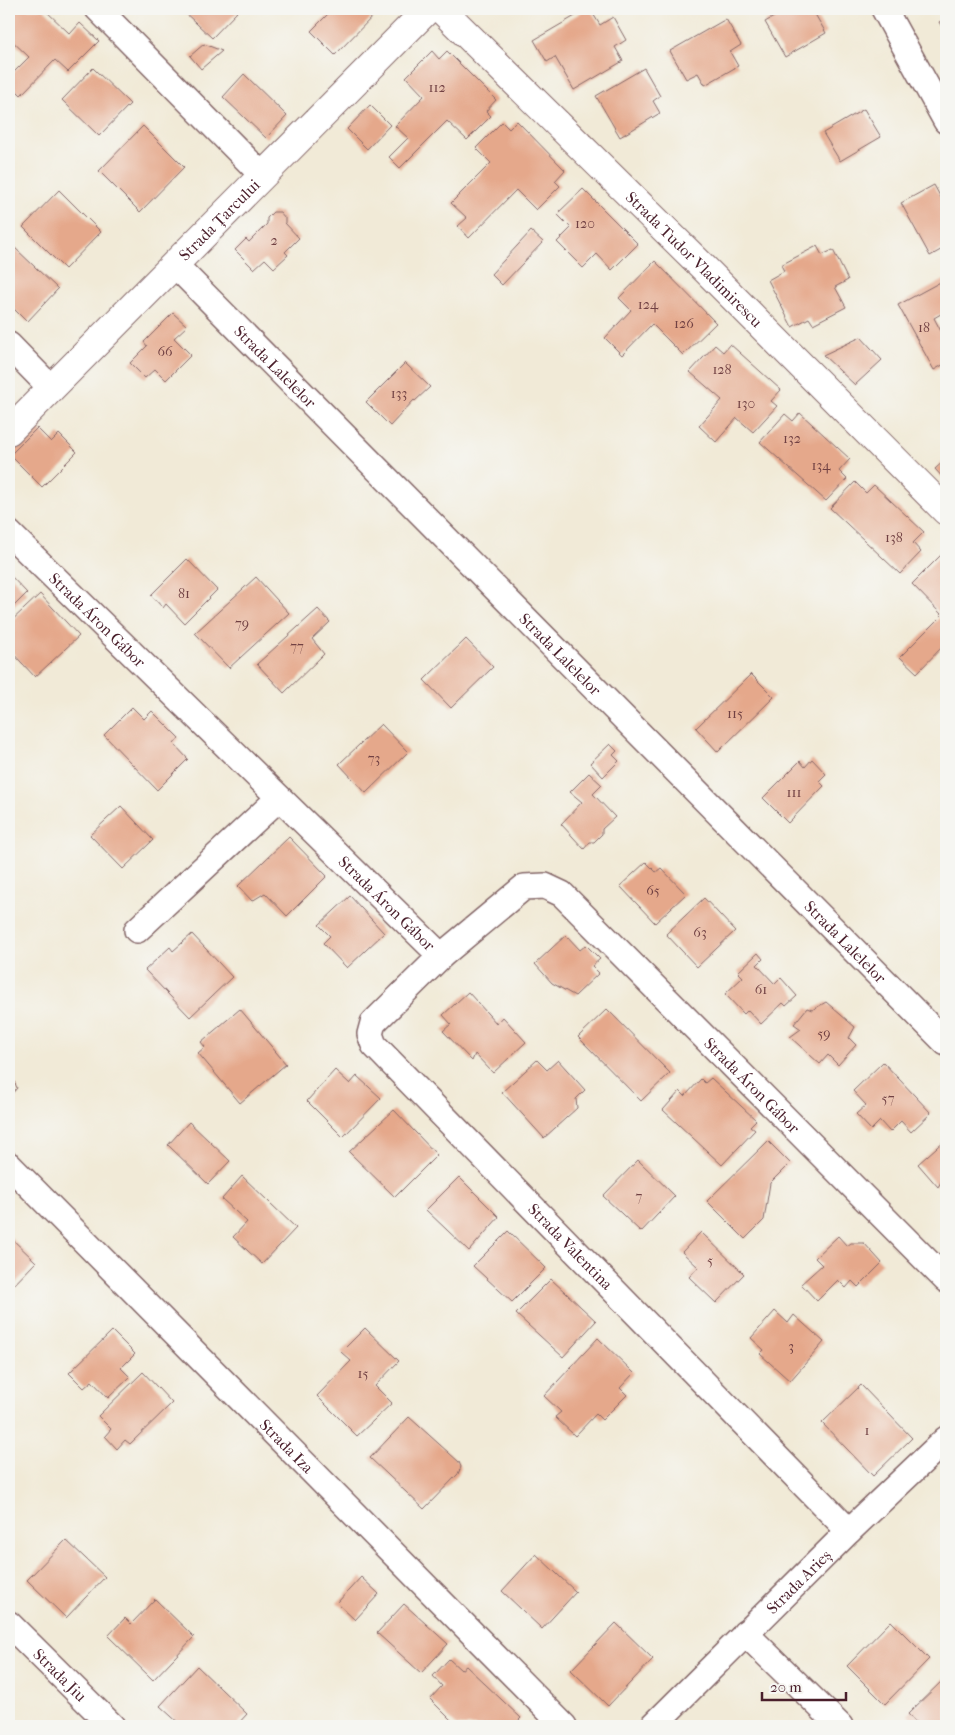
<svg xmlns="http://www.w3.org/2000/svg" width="955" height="1735" viewBox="0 0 955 1735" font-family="'IM FELL French Canon',serif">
	<rect width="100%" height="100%" fill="#f6f6f2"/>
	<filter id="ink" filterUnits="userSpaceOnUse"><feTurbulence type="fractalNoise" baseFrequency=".02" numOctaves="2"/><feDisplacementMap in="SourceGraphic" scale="10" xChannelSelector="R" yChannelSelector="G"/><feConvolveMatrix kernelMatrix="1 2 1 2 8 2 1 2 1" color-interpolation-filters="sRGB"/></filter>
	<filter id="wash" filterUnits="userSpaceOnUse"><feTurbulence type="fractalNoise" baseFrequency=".0096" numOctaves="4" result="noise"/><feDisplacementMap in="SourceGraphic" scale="20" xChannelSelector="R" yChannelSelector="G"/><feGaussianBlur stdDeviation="1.12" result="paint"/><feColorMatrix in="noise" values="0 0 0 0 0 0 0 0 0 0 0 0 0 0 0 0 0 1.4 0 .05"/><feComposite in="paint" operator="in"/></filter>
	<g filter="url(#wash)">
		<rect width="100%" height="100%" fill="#f1ead7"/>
		<g id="blocks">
			<!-- building -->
			<path fill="#e5a88b" d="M15 9H44L70 34 80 23 99 41 68 72 55 60 21 95 9 83V77L29 57 9 38V15Z
				M181 9H233L237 12 212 38Z
				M333 9H380L335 55 311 31Z
				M587 9H590L600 25 613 17 626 40 615 47 623 61 574 90 555 57 547 62 534 40Z
				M788 9H812L826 33 785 57 765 22Z
				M946 18V34L939 22Z
				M726 19 741 45 730 52 738 66 705 85 698 73 686 79 670 51Z
				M204 44 222 51 201 69 190 56Z
				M432 51 439 59 447 51 496 100 486 111 491 116 467 140 447 121 400 168 389 157 408 138 395 126 424 96 406 77Z
				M93 68 130 104 99 136 62 100Z
				M644 68 660 96 653 101 660 113 620 137 596 96Z
				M244 74 287 116 266 138 223 97Z
				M370 105 390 125 367 149 347 129Z
				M864 109 881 137 840 161 823 133Z
				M517 121 565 170 555 181 560 186 536 210 516 190 469 238 458 226 467 218 451 203 491 163 476 148 502 122 509 129Z
				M143 126 184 167 140 212 99 171Z
				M934 185 946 207V247L930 256 901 203Z
				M583 189 638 244 612 270 597 254 583 268 557 242 571 228 557 214Z
				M59 190 101 232 65 269 23 227Z
				M273 212H280L285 218V223L299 238 285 252 288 255 274 268 265 259 254 269 235 250 246 239 249 242 267 224V218Z
				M531 231 543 242 502 285 491 274Z
				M13 246 58 289 27 322 9 304V250Z
				M817 246 822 255 833 250 848 280 835 287 846 307 813 324 809 318 792 327 768 280 784 271 781 265Z
				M655 261 716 323 683 355 652 324 622 355 605 338 631 310 619 298Z
				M946 279V311L934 318 943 335 946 336V363L934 370 898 305Z
				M173 313 187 326 174 338 191 355 166 380 155 369 145 378 130 363 147 346 144 342Z
				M861 337 882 360 855 385 823 355Z
				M730 344 781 390 771 401 777 406 753 432 737 418 716 442 699 426 722 400 690 372 715 345 723 352Z
				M405 363 430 387 415 401 414 400 390 426 366 402Z
				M800 413 850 459 839 471 847 479 826 501 760 442 785 414 793 421Z
				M37 428 51 442 59 434 77 452 42 487 10 455Z
				M946 459V481L935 469Z
				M855 482 866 493 874 485 924 532 913 543 921 552 900 574 830 508Z
				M945 551 946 552V643L917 673 900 657 942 615 912 584Z
				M187 559 217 590 184 623 166 604 163 608 151 595Z
				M9 574 27 593 9 611Z
				M256 577 289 613 229 668 195 633Z
				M40 594 79 636 35 677 9 649V623Z
				M318 609 330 622 312 639 324 654 284 693 257 664Z
				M466 639 493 667 451 708 424 680Z
				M751 674 774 697 718 752 696 728Z
				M132 707 144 719 152 711 179 738 174 744 188 759 157 790 104 735Z
				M381 724 408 752 366 793 339 764Z
				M610 744 617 751 613 755 619 761 603 777 590 763Z
				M812 759 826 774 819 781 824 786 788 823 763 798 800 761 805 767Z
				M589 773 602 785 593 794 615 817 602 829V834L594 842H590L584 849 561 824 582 802 570 792Z
				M121 806 153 840 123 869 90 835Z
				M289 837 327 876 287 916 265 893 252 901 238 886Z
				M646 862 656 872 661 868 686 894 655 923 620 886Z
				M350 896 384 933 347 968 323 943 330 936 319 925Z
				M704 898 735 931 697 967 666 934Z
				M192 934 232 977 190 1017 145 970 170 947 173 951Z
				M566 935 580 950 586 945 600 959 592 966 599 973 575 996 552 983 535 964Z
				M758 953 763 959 757 965 775 984 781 978 797 996 786 1006 783 1003 761 1024 748 1010 744 1014 725 994 743 977 738 972Z
				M468 992 497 1024 503 1017 526 1042 493 1073 475 1054 472 1061 443 1031 451 1024 443 1015Z
				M826 1002 855 1027 849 1038 856 1045 838 1065 828 1055 820 1064 790 1037 801 1029 794 1024 807 1008 812 1010Z
				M240 1009 286 1064 240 1103 198 1053 205 1047 201 1042Z
				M607 1009 670 1073 641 1101 578 1037Z
				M537 1060 547 1070 558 1060 585 1090 576 1099 577 1108 544 1138 502 1092Z
				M883 1062 931 1113 911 1132 901 1121 890 1132 880 1121 871 1130 856 1114 866 1105 853 1091Z
				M9 1069 17 1088 9 1097Z
				M335 1070 350 1084 357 1076 381 1098 343 1137 307 1101Z
				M711 1078 756 1120 750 1126 755 1130 722 1165 663 1110 680 1091 685 1096 701 1079 705 1083Z
				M394 1110 437 1155 395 1197 349 1152Z
				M189 1122 230 1161 208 1184 168 1145Z
				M946 1139V1180L944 1177 938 1187 918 1164Z
				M768 1141 790 1163 770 1183 764 1220 745 1239 707 1201Z
				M638 1160 675 1196 641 1232 603 1196Z
				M242 1176 296 1228 262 1264 233 1237 247 1222 222 1199Z
				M459 1177 499 1217 469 1251 426 1210Z
				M508 1231 546 1268 512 1302 473 1266Z
				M701 1232 744 1274 716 1303 689 1277 698 1267 682 1252Z
				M9 1236 36 1262 10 1289 9 1288Z
				M838 1236 847 1246 851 1243H864L882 1263 858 1287 852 1281 846 1288 838 1280 817 1301 801 1284 822 1265 815 1258Z
				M551 1279 596 1321 563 1357 516 1314Z
				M775 1311 788 1323 794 1315 824 1342 790 1381 760 1354 764 1350 751 1338Z
				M365 1328 399 1361 375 1386 392 1403 357 1436 317 1396 351 1361 341 1352Z
				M112 1331 135 1354 121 1368 130 1377 108 1398 92 1381 84 1388 69 1373Z
				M598 1338 634 1373 620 1388 627 1395 602 1420 596 1414 575 1436 555 1417 561 1412 544 1396Z
				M143 1372 172 1403 130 1444 125 1440 117 1449 105 1436 111 1429 98 1416Z
				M861 1385 912 1438 873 1476 822 1423Z
				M409 1417 459 1462 461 1467 458 1474 424 1509 370 1458Z
				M66 1540 105 1577 66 1618 27 1580Z
				M536 1554 576 1592 542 1629 502 1591Z
				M361 1577 379 1594 355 1620 337 1603Z
				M155 1599 194 1637 153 1680 108 1636 125 1618 131 1624Z
				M404 1604 448 1644 421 1673 377 1633Z
				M891 1621 929 1659 885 1704 847 1666Z
				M616 1623 653 1659 608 1706 571 1670Z
				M449 1659 461 1670 466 1666 521 1718 516 1723 519 1726H457L430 1699 442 1686 433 1676Z
				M197 1666 247 1714 236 1726H182L160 1706Z
				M946 1677V1726H919L908 1714Z"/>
		</g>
	</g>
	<g filter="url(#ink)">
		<use href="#blocks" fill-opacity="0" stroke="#846667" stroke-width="1"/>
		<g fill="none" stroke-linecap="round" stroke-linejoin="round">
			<defs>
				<g id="street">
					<path d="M98 9 262 175"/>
					<path d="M884 9 946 121"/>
					<path id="s1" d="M174 264 946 1043"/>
					<path d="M9 345 51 388"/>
					<path id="s2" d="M9 533 441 956 524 887 545 886 562 894 946 1280"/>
					<path d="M137 930 279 798"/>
					<path id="s3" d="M441 956 373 1023 370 1034 374 1045 849 1531"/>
					<path id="s4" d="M9 1165 564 1726"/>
					<path id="s5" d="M9 1624 112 1726"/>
					<path d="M745 1633 840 1726"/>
					<path id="s6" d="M653 1726 849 1531 946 1439"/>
				</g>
				<g id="secondary">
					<path id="s7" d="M441 9 700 264 946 511"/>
					<path id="s8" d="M9 431 428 9"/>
				</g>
			</defs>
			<!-- street casing -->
			<use href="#street" stroke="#846667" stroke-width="28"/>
			<!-- secondary casing -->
			<use href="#secondary" stroke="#846667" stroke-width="30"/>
			<!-- street -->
			<use href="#street" stroke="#fff" stroke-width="25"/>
			<!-- secondary -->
			<use href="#secondary" stroke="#fff" stroke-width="28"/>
		</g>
	</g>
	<g text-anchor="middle" stroke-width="5" stroke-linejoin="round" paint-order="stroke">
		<!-- number labels -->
		<g font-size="14" fill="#714143">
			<text x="437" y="92">112</text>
			<text x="585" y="228">120</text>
			<text x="274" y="245">2</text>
			<text x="648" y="309">124</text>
			<text x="684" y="328">126</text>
			<text x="924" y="332">18</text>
			<text x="165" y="356">66</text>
			<text x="722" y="374">128</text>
			<text x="399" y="398">133</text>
			<text x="746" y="408">130</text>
			<text x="792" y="443">132</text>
			<text x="821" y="470">134</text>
			<text x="894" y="542">138</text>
			<text x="184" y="598">81</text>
			<text x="242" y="628">79</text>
			<text x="297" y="651">77</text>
			<text x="735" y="718">115</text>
			<text x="374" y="763">73</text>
			<text x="794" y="797">111</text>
			<text x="653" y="895">65</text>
			<text x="700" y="937">63</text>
			<text x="761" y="994">61</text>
			<text x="824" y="1038">59</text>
			<text x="888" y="1103">57</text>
			<text x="639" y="1201">7</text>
			<text x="710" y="1265">5</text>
			<text x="791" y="1351">3</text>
			<text x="363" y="1378">15</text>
			<text x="867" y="1435">1</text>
		</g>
		<!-- street labels -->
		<g font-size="16" fill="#4a1f2b" stroke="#f6f6f2">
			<text dy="6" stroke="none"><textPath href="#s8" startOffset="298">Strada Țarcului</textPath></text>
			<text dy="6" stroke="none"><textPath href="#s7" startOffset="356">Strada Tudor Vladimirescu</textPath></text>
			<text dy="6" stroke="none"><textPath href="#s1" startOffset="144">Strada Lalelelor</textPath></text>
			<text dy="6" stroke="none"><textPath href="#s2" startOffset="124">Strada Áron Gábor</textPath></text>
			<text dy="6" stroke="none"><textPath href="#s1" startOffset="549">Strada Lalelelor</textPath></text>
			<text dy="6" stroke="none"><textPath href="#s2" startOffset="529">Strada Áron Gábor</textPath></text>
			<text dy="6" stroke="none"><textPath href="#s1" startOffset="954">Strada Lalelelor</textPath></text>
			<text dy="6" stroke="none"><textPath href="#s2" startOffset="1022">Strada Áron Gábor</textPath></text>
			<text dy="6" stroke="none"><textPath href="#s3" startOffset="400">Strada Valentina</textPath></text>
			<text dy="6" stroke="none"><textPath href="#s4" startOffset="395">Strada Iza</textPath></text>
			<text dy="6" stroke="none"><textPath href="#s6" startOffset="205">Strada Arieș</textPath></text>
			<text dy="6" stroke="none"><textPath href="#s5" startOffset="72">Strada Jiu</textPath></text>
		</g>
	</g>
	<!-- margin -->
	<rect width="955" height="1735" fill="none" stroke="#f6f6f2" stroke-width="30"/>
	<!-- scale -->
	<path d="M762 1692v8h84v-8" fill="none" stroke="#4a1f2b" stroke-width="2.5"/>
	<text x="770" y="1692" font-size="15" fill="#4a1f2b" stroke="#f6f6f2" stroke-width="4" paint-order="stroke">20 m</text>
</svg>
